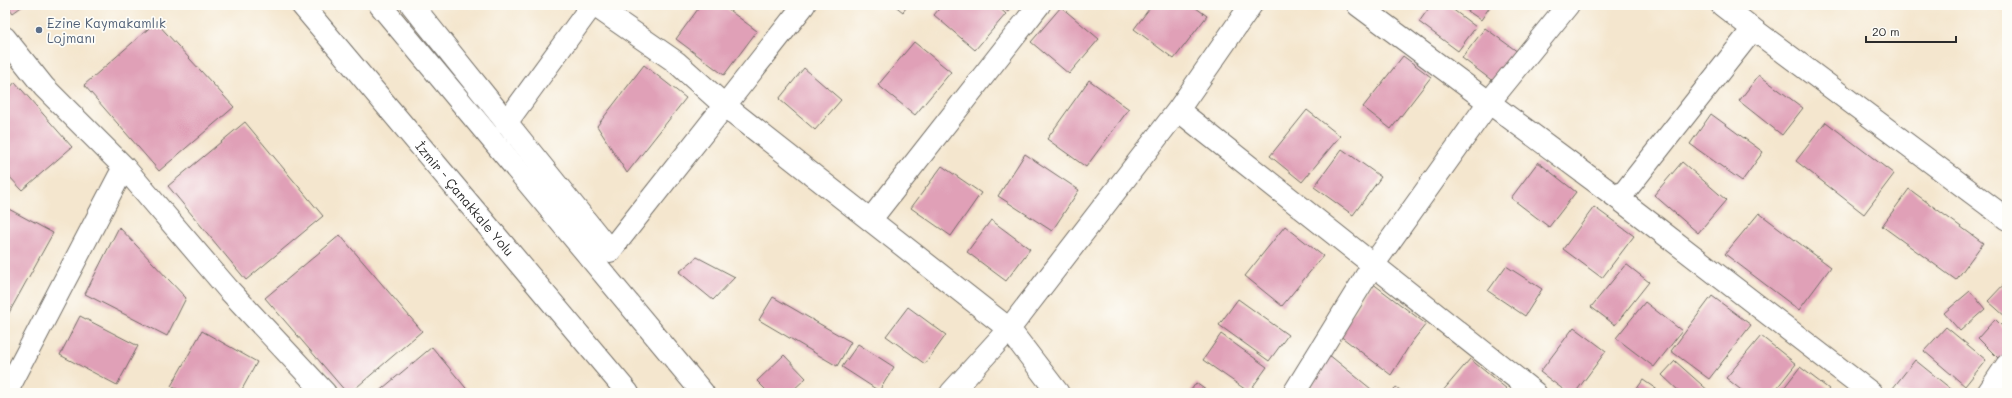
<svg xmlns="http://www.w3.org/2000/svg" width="2012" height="398" viewBox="0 0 2012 398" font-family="Mali,sans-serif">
	<rect width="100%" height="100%" fill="#fdfcf7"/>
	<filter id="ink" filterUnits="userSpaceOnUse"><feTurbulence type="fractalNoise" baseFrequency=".025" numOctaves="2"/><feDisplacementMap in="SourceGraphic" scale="8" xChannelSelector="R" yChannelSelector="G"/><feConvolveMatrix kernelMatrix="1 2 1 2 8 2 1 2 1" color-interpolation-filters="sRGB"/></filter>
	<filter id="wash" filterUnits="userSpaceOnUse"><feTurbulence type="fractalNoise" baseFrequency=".012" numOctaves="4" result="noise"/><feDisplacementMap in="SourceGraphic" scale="16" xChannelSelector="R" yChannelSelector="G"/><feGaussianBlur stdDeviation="0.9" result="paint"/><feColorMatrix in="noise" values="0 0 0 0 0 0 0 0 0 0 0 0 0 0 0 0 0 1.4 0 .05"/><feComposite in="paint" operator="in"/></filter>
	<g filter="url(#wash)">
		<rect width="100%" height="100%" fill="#f4e6ce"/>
		<g id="blocks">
			<!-- building -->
			<path fill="#e0a0b7" d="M7 5H24L13 13Z
				M701 5H722L757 31 724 75 676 39Z
				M894 5H908L903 12Z
				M942 5H996L1006 14 975 50 934 15Z
				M999 5H1012L1008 12Z
				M1152 5H1192L1207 16 1174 59 1134 29Z
				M1431 5H1447L1476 27 1458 51 1419 22Z
				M1459 5H1491L1481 20Z
				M1061 7 1099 39 1069 74 1031 42Z
				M156 22 234 107 159 171 84 85Z
				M1485 28 1518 52 1494 82 1462 58Z
				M914 42 951 72 915 115 878 85Z
				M1403 56 1431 77 1391 129 1363 107Z
				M644 65 686 98 627 173 597 126Z
				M804 68 841 100 815 130 779 99Z
				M1759 75 1803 108 1782 135 1739 101Z
				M1089 80 1129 109 1086 167 1047 139Z
				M15 82 72 147 22 190 5 172V94Z
				M1307 110 1340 136 1302 182 1270 156Z
				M1711 114 1763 152 1742 181 1690 144Z
				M245 122 323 216 246 280 168 186Z
				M1826 122 1894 174 1864 214 1796 161Z
				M1342 149 1381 177 1353 215 1314 187Z
				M1025 154 1079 190 1052 231 998 196Z
				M1538 162 1576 192 1549 227 1511 198Z
				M1682 162 1726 200 1698 233 1654 195Z
				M942 166 981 193 951 236 911 208Z
				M1909 189 1983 243 1956 280 1882 226Z
				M5 207 53 233 5 320Z
				M1594 207 1634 236 1602 278 1563 249Z
				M1759 213 1831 267 1799 310 1725 254Z
				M991 220 1030 249 1006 281 967 252Z
				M1285 226 1323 256 1282 306 1245 276Z
				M119 227 186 298 167 336 85 294Z
				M340 235 422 331 350 393H347L265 298Z
				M697 257 735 277 713 300 679 272Z
				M1626 264 1649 282 1615 325 1591 307Z
				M1506 266 1542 289 1525 316 1488 291Z
				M2007 281V318L1988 301Z
				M1372 283 1426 324 1411 343 1391 375 1339 335Z
				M1970 291 1985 309 1960 331 1944 313Z
				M1712 296 1751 325 1709 379 1671 351Z
				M773 297 851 342 837 366 759 320Z
				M1238 299 1288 335 1269 361 1219 325Z
				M1645 302 1682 331 1654 367 1616 338Z
				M908 307 946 335 925 364 886 336Z
				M80 316 138 346 117 385 60 355Z
				M1995 319 2007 331V353L2000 360 1978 338Z
				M1574 327 1606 351 1575 393H1568L1540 372Z
				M1946 327 1986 360 1965 386 1924 351Z
				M202 331 257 362 240 393H184L171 386Z
				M1221 334 1267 367 1249 392 1203 360Z
				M1761 336 1796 364 1773 393H1745L1726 378Z
				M858 344 894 367 879 391 842 367Z
				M432 347 470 393H377Z
				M1328 354 1376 393H1314L1310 389Z
				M784 355 806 378 790 393H769L757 381Z
				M1470 359 1507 389 1503 393H1441Z
				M1915 360 1956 393H1900L1893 388Z
				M1675 361 1711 393H1681L1662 375Z
				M1800 367 1829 389 1826 393H1780Z
				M1643 380 1662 393H1634Z
				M1196 383 1210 393H1189Z
				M1396 387 1404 393H1392Z"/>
		</g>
	</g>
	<g filter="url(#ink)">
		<use href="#blocks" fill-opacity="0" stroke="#716c64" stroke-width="1"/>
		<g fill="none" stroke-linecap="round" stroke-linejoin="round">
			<defs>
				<path id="minor" d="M412 5 610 251 804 5
					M594 5 676 62 724 105 1009 329 1058 393
					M1358 5 1619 199 1871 393
					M1722 5 1753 29
					M5 38 44 87 124 167 228 289 325 393
					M1178 110 1535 393
					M506 123 592 5
					M1619 199 1753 29 2007 219
					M871 219 1039 5
					M6 393 124 167
					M951 393 1009 329 1178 110 1251 5
					M1294 393 1373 265 1490 101 1568 5
					M1988 393 2007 365"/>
				<g id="trunk">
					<path id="s1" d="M302 5 628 393"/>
					<path d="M380 5 703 393"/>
				</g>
			</defs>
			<!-- minor casing -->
			<use href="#minor" stroke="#716c64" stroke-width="24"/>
			<!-- trunk casing -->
			<use href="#trunk" stroke="#716c64" stroke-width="24"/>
			<!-- minor -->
			<use href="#minor" stroke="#fff" stroke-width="22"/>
			<!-- trunk -->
			<use href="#trunk" stroke="#fff" stroke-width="22"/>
		</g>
	</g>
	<!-- markers -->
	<circle fill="#5c6f8a" stroke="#fdfcf7" stroke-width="1.5" cx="39" cy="30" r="4"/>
	<g text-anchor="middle" stroke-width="3.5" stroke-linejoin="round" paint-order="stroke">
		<!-- service labels -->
		<g font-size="13" fill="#4e5e75" stroke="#fdfcf7" text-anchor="start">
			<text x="47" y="28">Ezine Kaymakamlık<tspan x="47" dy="15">Lojmanı</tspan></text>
		</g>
		<!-- street labels -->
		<g font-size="13" fill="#2b2b2b" stroke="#fdfcf7">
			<text dy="5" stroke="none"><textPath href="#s1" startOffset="253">İzmir - Çanakkale Yolu</textPath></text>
		</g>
	</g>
	<!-- margin -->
	<rect width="2012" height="398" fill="none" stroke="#fdfcf7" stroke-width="20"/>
	<!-- scale -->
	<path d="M1866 36v6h90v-6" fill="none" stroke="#2b2b2b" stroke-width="2"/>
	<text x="1872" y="36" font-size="12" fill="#2b2b2b" stroke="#fdfcf7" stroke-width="3" paint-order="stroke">20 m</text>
</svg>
